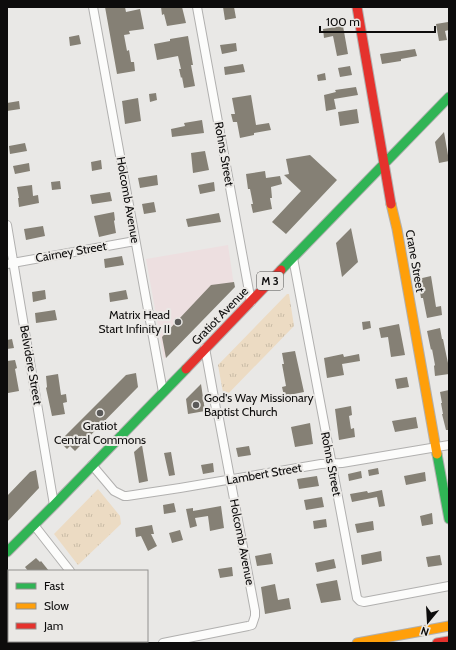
<svg xmlns="http://www.w3.org/2000/svg" width="456" height="650" viewBox="0 0 456 650" font-family="Cabin,sans-serif">
	<defs>
		<pattern id="grass-tufts" width="24" height="20" patternUnits="userSpaceOnUse"><rect width="24" height="20" fill="#ecdbc3"/><path d="M3 7l-1-3M5 7V3M7 7l1-3M15 17l-1-3M17 17v-4M19 17l1-3" fill="none" stroke="#c9bba6"/></pattern>
	</defs>
	<rect width="100%" height="100%" fill="#e9e8e6"/>
	<!-- education -->
	<path fill="#eddfe0" d="M228 245 234 286 164 359 146 259Z"/>
	<!-- grass -->
	<path fill="url(#grass-tufts)" d="M287 294H289L294 326 224 398 218 365Z
		M98 489 120 516 121 524 78 565 54 534Z"/>
	<!-- building -->
	<path fill="#858075" d="M105 7H125L126 12 140 9 144 29 129 31 130 34 124 35 127 51 129 50 131 62H134L135 71 117 74Z
		M161 7H182L186 23 167 26 164 14 162 15Z
		M223 7H234L236 18 225 20Z
		M448 22 449 30 445 31 447 40 439 41 436 24Z
		M343 26 348 54 337 56 333 36 324 38 323 29Z
		M79 35 81 44 70 46 69 37Z
		M188 36 193 65H191L195 86 184 88 182 77 181 78 179 69H181L178 56 157 60 154 44 170 41V39Z
		M236 43 237 51 222 54 220 45Z
		M415 49 417 56 401 59V61L382 64 380 54Z
		M243 64 245 72 225 75 224 67Z
		M350 66 352 75 340 77 338 68Z
		M325 73 326 80 318 81 317 75Z
		M356 87 358 95 334 99 336 109 326 111 324 95 336 92 335 90Z
		M156 93 157 100 150 102 149 94Z
		M251 95 256 125 269 123 271 130 254 133V135L240 138 237 122H233L231 114H235L232 98Z
		M138 98 141 121 125 124 122 101Z
		M19 101 20 109 7 111V103Z
		M357 109 359 123 340 126 338 112Z
		M202 120 204 133 172 137 171 129 185 126 184 123Z
		M444 132 449 161 439 163 435 142Z
		M25 143 27 151 10 154 9 146Z
		M205 151 209 170 193 173 191 153Z
		M310 155 337 180 286 234 272 222 301 191 284 175 289 174 286 159Z
		M101 160 102 169 92 171 91 162Z
		M29 163 30 171 15 174 13 166Z
		M265 171 266 178 280 176 282 184 271 187 272 198H270L272 209 253 213 251 204H253L250 189H248L246 174Z
		M157 175 158 185 140 188 138 178Z
		M60 181 61 189 52 190 51 182Z
		M214 182 215 191 200 194 198 185Z
		M32 185 33 196 38 195 39 203 19 207 18 198H19L17 187Z
		M110 192 112 201 92 204 90 195Z
		M154 202 156 212 144 214 142 204Z
		M114 212 115 220 114 221 116 233 99 237 94 216Z
		M219 213 221 222 188 227 186 219Z
		M43 226 45 236 26 240 24 229Z
		M351 228 358 262 342 277 336 243Z
		M122 256 124 265 105 268 104 259Z
		M431 276 436 307 441 306 442 315 427 318 423 298H421L418 279Z
		M234 282 235 287 166 358 162 337 211 285Z
		M45 290 46 299 33 302 32 292Z
		M126 290 128 299 110 302 109 293Z
		M55 310 57 320 36 323 35 313Z
		M370 321 371 328 363 330 362 322Z
		M399 324 405 355 391 357 388 337 381 338 379 328Z
		M440 328 442 339H443L445 349 448 363H449V374L435 376 434 366 435 365 432 349 431 350 427 331Z
		M12 339 14 348 7 349V340Z
		M295 351 304 392 284 396 282 387 286 386 282 364H284L282 353Z
		M343 354 344 357 359 354 360 361 342 364 344 375 327 378 324 358Z
		M15 360 17 368 15 369 19 391 8 393 7 361Z
		M136 373 138 387 75 451 70 446 67 449 61 443 64 440 62 439 126 375Z
		M58 374 61 395 66 394 67 402 63 403 65 414 52 416 46 388 47 387 46 376Z
		M407 377 409 387 397 389 395 379Z
		M201 384 205 411 188 414 186 399Z
		M449 390V430H446L442 414H443L441 403H442L440 392Z
		M351 406 352 415 349 416 351 429 354 428 355 437 339 440 335 409Z
		M416 417 418 428 395 432 392 421Z
		M310 423 313 444 295 447 291 427Z
		M142 445 148 481 139 483 134 452Z
		M249 446 251 455 238 457 236 448Z
		M171 452 175 475 169 476 164 453Z
		M213 463 214 472 203 474 201 465Z
		M378 468 379 474 369 476 368 470Z
		M36 470 39 488 7 522V496L30 472Z
		M361 471 362 478 349 481 348 474Z
		M425 472 426 481 406 485 404 476Z
		M317 476 319 486 299 489 297 479Z
		M382 490 385 506 379 507 377 497 352 502 350 494 367 491 368 493Z
		M322 497 324 507 306 510 304 500Z
		M174 503 176 512 164 514 163 505Z
		M221 506 224 528 210 531 208 516 195 518 197 526 190 528 186 509 193 508V511Z
		M432 513 433 524 422 526 420 516Z
		M326 519 327 527 314 529 313 521Z
		M373 521 374 530 357 533 355 524Z
		M152 525 154 534H151L157 546 148 551 141 536 136 537 135 528Z
		M180 530 183 540 172 543 169 533Z
		M381 551 382 561 362 565 361 555Z
		M271 553 273 564 257 566 255 556Z
		M440 555 442 565 428 567 426 557Z
		M36 558 40 562 41 561 49 571H28L25 567Z
		M334 559 336 568 317 572 315 563Z
		M232 567 233 576 220 578 218 569Z
		M337 580 341 600 321 603 316 584Z
		M275 584 278 600 289 598 291 609 265 614 261 587Z"/>
	<g fill="none" stroke-linecap="round" stroke-linejoin="round">
		<defs>
			<path id="street" d="M93 7 163 392
				M197 7 251 302
				M7 225 54 505
				M293 258 357 598 360 601 364 602 449 586
				M7 264 135 241
				M92 465 114 491 124 496H127L180 488 321 464 342 463 449 445
				M34 525 70 571
				M123 641 125 643
				M163 643 248 626 252 625 255 616V611L219 419 216 409 205 348"/>
			<path id="fast" d="M281 270 449 97
				M437 454 449 519
				M7 552 54 505 186 369"/>
			<path id="slow" d="M391 204 397 229 437 454
				M357 643 449 626"/>
			<path id="jam" d="M357 7 391 204
				M186 369 281 270
				M437 643 449 641"/>
		</defs>
		<!-- street casing -->
		<use href="#street" stroke="#b1b0af" stroke-width="10"/>
		<!-- fast casing -->
		<use href="#fast" stroke="#b1b0af" stroke-width="11"/>
		<!-- slow casing -->
		<use href="#slow" stroke="#b1b0af" stroke-width="11"/>
		<!-- jam casing -->
		<use href="#jam" stroke="#b1b0af" stroke-width="11"/>
		<!-- street -->
		<use href="#street" stroke="#fcfcfb" stroke-width="8"/>
		<!-- fast -->
		<use href="#fast" stroke="#30b455" stroke-width="9"/>
		<!-- slow -->
		<use href="#slow" stroke="#ff9f0a" stroke-width="9"/>
		<!-- jam -->
		<use href="#jam" stroke="#e5322d" stroke-width="9"/>
	</g>
	<!-- markers -->
	<g fill="#5a5958" stroke="#eae8e5" stroke-width="1.5">
		<circle cx="178" cy="322" r="4"/>
		<circle cx="196" cy="405" r="4"/>
		<circle cx="100" cy="413" r="4"/>
	</g>
	<g text-anchor="middle" stroke-width="4" stroke-linejoin="round" paint-order="stroke">
		<!-- shield labels -->
		<rect fill="#eae8e5" stroke="#4f4e4d" stroke-width="1" x="257" y="272" width="26" height="18" rx="3"/>
		<g font-size="11" font-weight="bold" fill="#0d0c0c">
			<text x="270" y="285">M 3</text>
		</g>
		<!-- street labels -->
		<g font-size="12" fill="#0d0c0c" stroke="#eae8e5">
			<text transform="translate(224 154) rotate(80)" y="4">Rohns Street</text>
			<text transform="translate(128 200) rotate(80)" y="4">Holcomb Avenue</text>
			<text transform="translate(71 252) rotate(-10)" y="4">Cairney Street</text>
			<text transform="translate(415 261) rotate(80)" y="4">Crane Street</text>
			<text transform="translate(220 316) rotate(-46)" y="4">Gratiot Avenue</text>
			<text transform="translate(31 365) rotate(80)" y="4">Belvidere Street</text>
			<text transform="translate(331 464) rotate(79)" y="4">Rohns Street</text>
			<text transform="translate(264 474) rotate(-10)" y="4">Lambert Street</text>
			<text transform="translate(242 542) rotate(79)" y="4">Holcomb Avenue</text>
		</g>
		<!-- poi labels -->
		<g font-size="12" fill="#0d0c0c" stroke="#eae8e5" text-anchor="end">
			<text x="170" y="319">Matrix Head<tspan x="170" dy="14">Start Infinity II</tspan></text>
			<text x="204" y="402" text-anchor="start">God's Way Missionary<tspan x="204" dy="14">Baptist Church</tspan></text>
			<text x="100" y="430" text-anchor="middle">Gratiot<tspan x="100" dy="14">Central Commons</tspan></text>
		</g>
	</g>
	<!-- border -->
	<rect width="456" height="650" fill="none" stroke="#0d0c0c" stroke-width="16"/>
	<!-- legend -->
	<rect x="8" y="570" width="140" height="72" fill="#eae8e5" stroke="#92908e"/>
	<rect x="16" y="583" width="20" height="6" fill="#30b455" stroke="#92908e"/>
	<text x="44" y="590" font-size="12" fill="#0d0c0c">Fast</text>
	<rect x="16" y="603" width="20" height="6" fill="#ff9f0a" stroke="#92908e"/>
	<text x="44" y="610" font-size="12" fill="#0d0c0c">Slow</text>
	<rect x="16" y="623" width="20" height="6" fill="#e5322d" stroke="#92908e"/>
	<text x="44" y="630" font-size="12" fill="#0d0c0c">Jam</text>
	<!-- north arrow -->
	<g transform="translate(428 622) rotate(198)" stroke="#eae8e5" stroke-width="3" paint-order="stroke">
	<path d="M0-3L7 15L0 10L-7 15Z" fill="#0d0c0c"/>
	<text y="-6" font-size="11" font-weight="bold" text-anchor="middle" fill="#0d0c0c">N</text>
	</g>
	<!-- scale -->
	<path d="M320 26v6h115v-6" fill="none" stroke="#0d0c0c" stroke-width="2"/>
	<text x="326" y="26" font-size="12" fill="#0d0c0c" stroke="#eae8e5" stroke-width="3" paint-order="stroke">100 m</text>
</svg>
